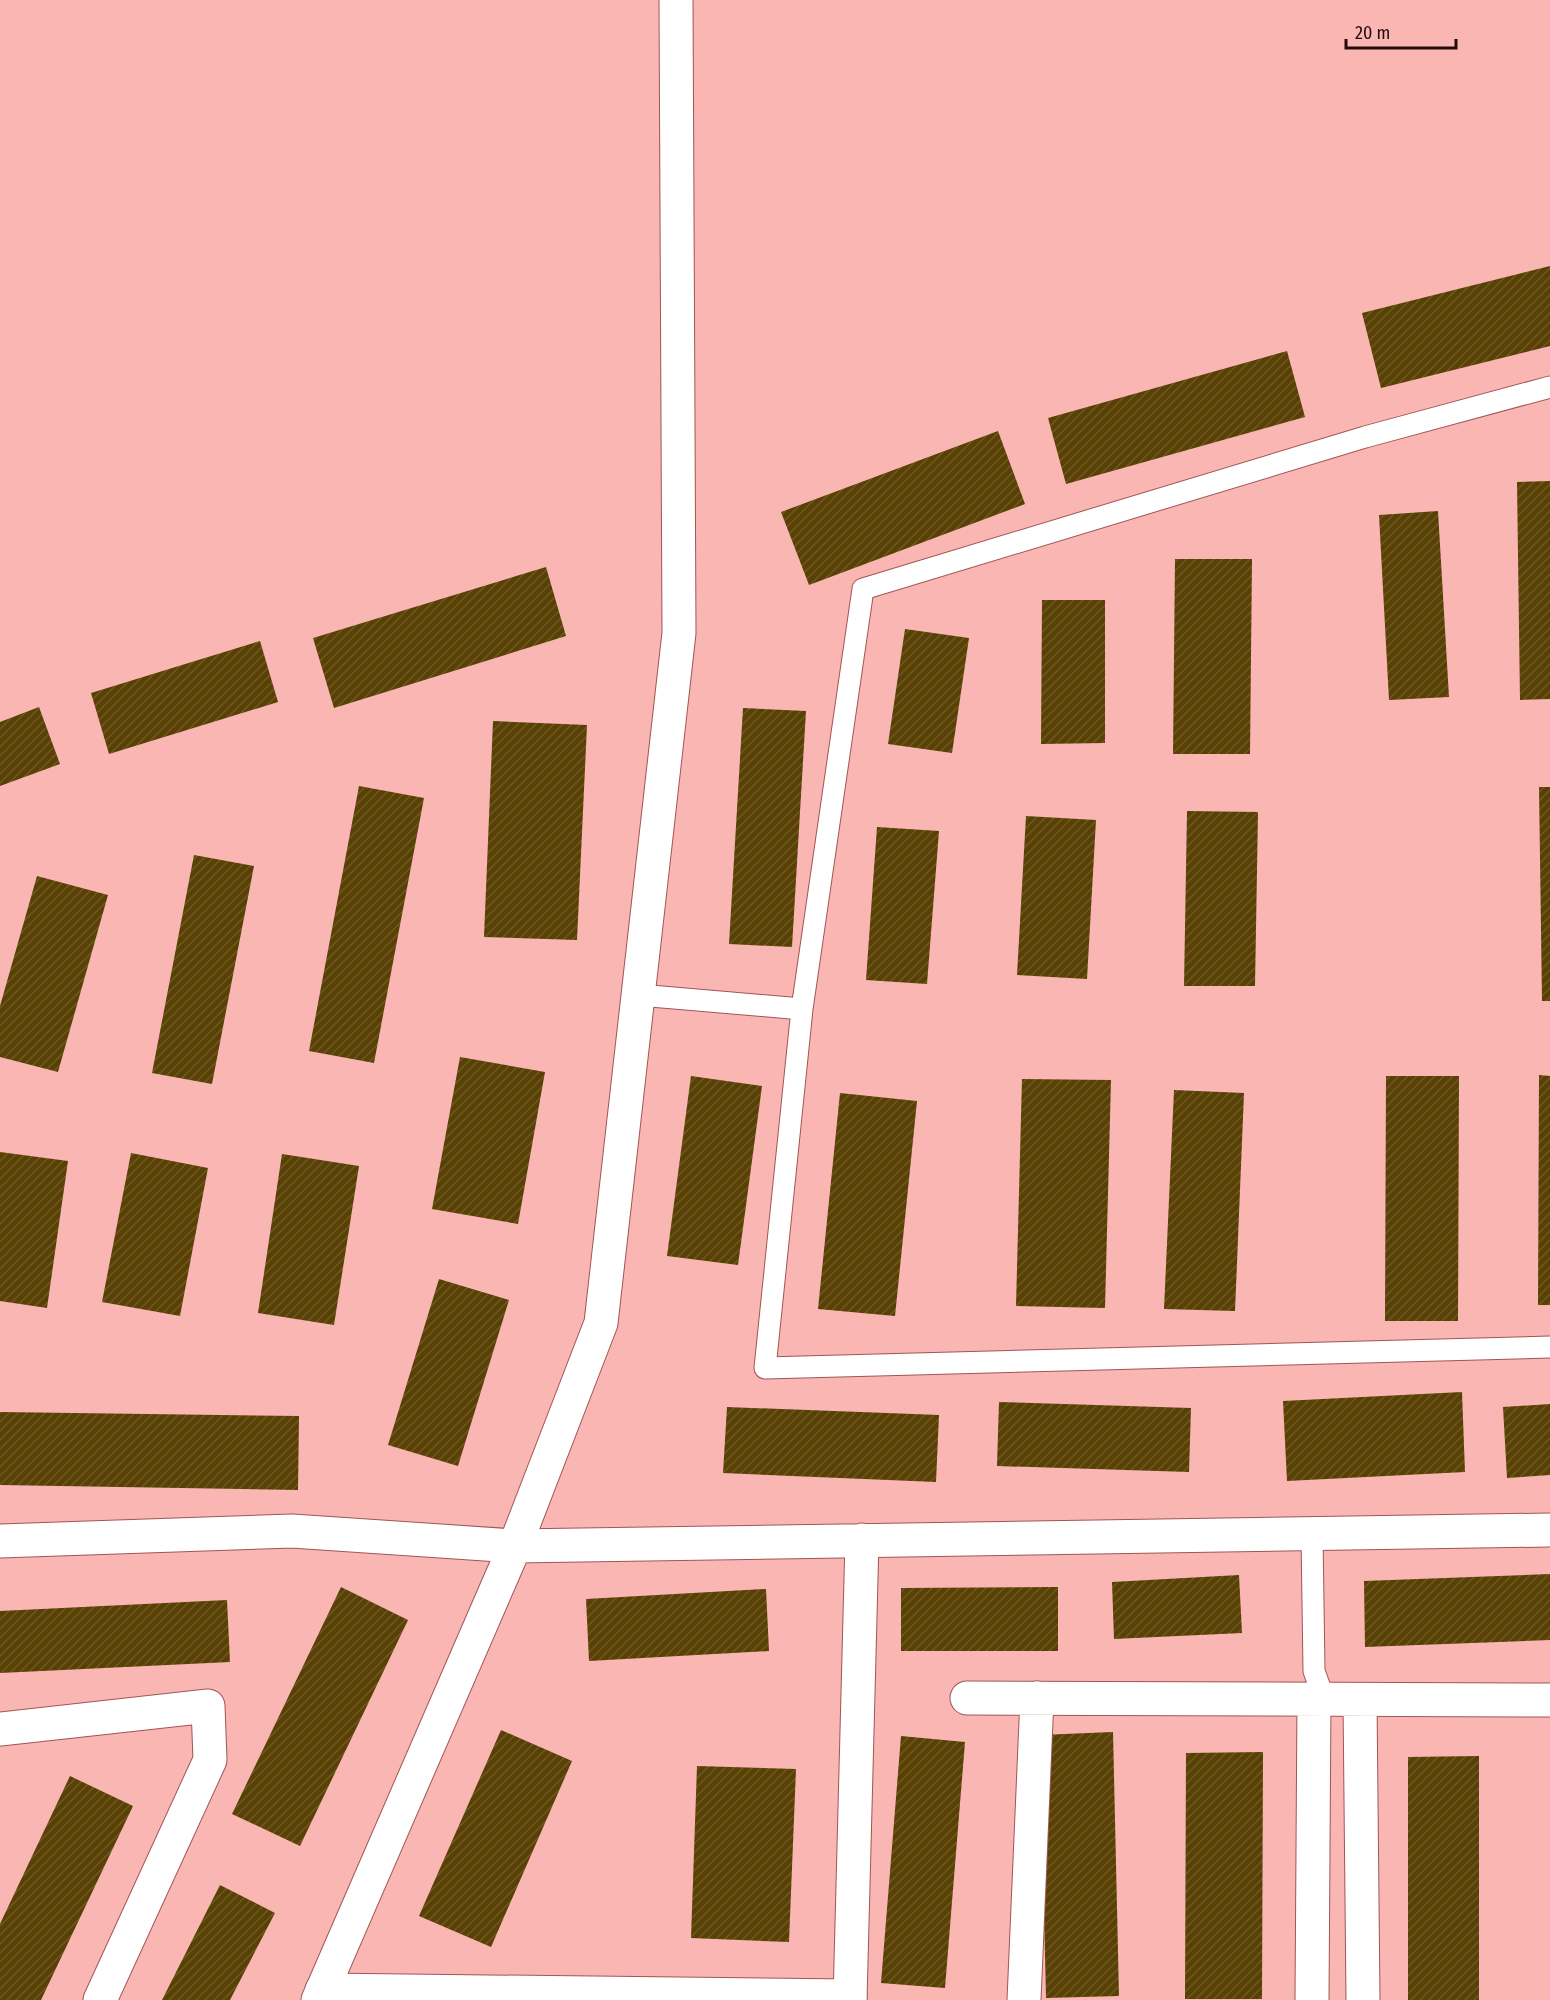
<svg xmlns="http://www.w3.org/2000/svg" width="1550" height="2000" viewBox="0 0 1550 2000" font-family="'Fira Sans Condensed',sans-serif">
	<defs>
		<pattern id="building-hatch" width="6" height="6" patternUnits="userSpaceOnUse" patternTransform="scale(1.5)"><rect width="6" height="6" fill="#594003"/><path d="M-1 1l2-2M0 6l6-6M5 7l2-2" fill="none" stroke="#6d5827"/></pattern>
	</defs>
	<rect width="100%" height="100%" fill="#f9b6b3"/>
	<!-- building -->
	<path fill="url(#building-hatch)" d="M1550 266V346L1381 388 1362 313Z
		M1287 351 1305 417 1066 484 1048 418Z
		M998 431 1025 504 809 585 781 512Z
		M1550 481V699L1520 700 1517 482Z
		M1438 511 1449 697 1389 700 1379 515Z
		M1175 559H1252L1250 754H1173Z
		M546 567 566 636 334 708 313 638Z
		M1042 600H1105V743L1041 744Z
		M905 629 969 638 952 753 888 744Z
		M260 641 278 702 109 754 91 693Z
		M39 707 60 764 0 786V722Z
		M743 708 806 711 792 947 729 944Z
		M493 721 587 725 577 940 484 937Z
		M359 786 424 798 374 1063 309 1051Z
		M1539 787H1550V1001H1542Z
		M1187 811 1258 812 1255 986H1184Z
		M1026 816 1096 820 1087 979 1017 975Z
		M877 827 939 831 927 984 866 980Z
		M194 855 254 866 212 1084 152 1073Z
		M37 876 108 895 58 1072 0 1057V1006Z
		M460 1057 545 1072 518 1224 432 1209Z
		M1539 1075 1550 1076V1305H1538Z
		M691 1076 762 1086 738 1265 667 1256Z
		M1386 1076H1459L1458 1321H1385Z
		M1022 1079 1111 1080 1105 1308 1016 1306Z
		M1174 1090 1244 1093 1235 1311 1164 1309Z
		M840 1093 917 1101 895 1316 818 1309Z
		M0 1152 68 1161 47 1308 0 1301Z
		M131 1153 208 1168 180 1316 102 1302Z
		M282 1154 359 1166 334 1325 258 1313Z
		M439 1279 509 1300 458 1466 388 1445Z
		M1462 1392 1465 1472 1287 1481 1283 1401Z
		M999 1402 1191 1408 1189 1472 997 1466Z
		M1550 1404V1475L1507 1478 1503 1407Z
		M727 1407 939 1415 936 1482 723 1473Z
		M0 1412 299 1416 298 1490 0 1485Z
		M1550 1574V1640L1365 1647 1364 1581Z
		M1239 1575 1242 1633 1114 1639 1112 1582Z
		M341 1587 408 1620 300 1846 232 1814Z
		M1058 1587V1651H901V1588Z
		M766 1589 769 1651 589 1661 586 1599Z
		M227 1600 230 1662 0 1673V1611Z
		M501 1730 572 1761 491 1947 419 1916Z
		M1113 1732 1119 1996 1046 1998 1040 1735Z
		M901 1736 965 1742 945 1988 881 1983Z
		M1263 1752 1262 1999H1185L1186 1753Z
		M1479 1756V2000H1408V1757Z
		M697 1766 796 1769 789 1942 691 1938Z
		M70 1776 133 1806 41 2000H0V1924Z
		M220 1885 275 1913 230 2000H162Z"/>
	<g fill="none" stroke-linecap="round" stroke-linejoin="round">
		<defs>
			<path id="lane" d="M1550 387 1365 437 863 589 802 1009 765 1368 1550 1347
				M639 995 802 1009
				M1312 1534 1314 1671 1324 1699"/>
			<path id="street" d="M967 1698 1550 1700
				M1360 1700 1363 2000
				M0 1729 208 1706 210 1760 100 2000
				M322 1990 850 1996
				M1024 2000 1037 1698
				M1312 2000 1314 1698"/>
			<path id="secondary" d="M0 1541 292 1531 515 1546 1550 1530
				M318 2000 515 1546 601 1323 679 633 676 0
				M850 2000 862 1540"/>
		</defs>
		<!-- lane casing -->
		<use href="#lane" stroke="#a05654" stroke-width="23"/>
		<!-- street casing -->
		<use href="#street" stroke="#a05654" stroke-width="35"/>
		<!-- secondary casing -->
		<use href="#secondary" stroke="#a05654" stroke-width="35"/>
		<!-- lane -->
		<use href="#lane" stroke="#fff" stroke-width="21"/>
		<!-- street -->
		<use href="#street" stroke="#fff" stroke-width="33"/>
		<!-- secondary -->
		<use href="#secondary" stroke="#fff" stroke-width="33"/>
	</g>
	<!-- scale -->
	<path d="M1346 39v9h110v-9" fill="none" stroke="#260a0a" stroke-width="3"/>
	<text x="1355" y="39" font-size="18" fill="#260a0a" stroke="#f9b6b3" stroke-width="4.5" paint-order="stroke">20 m</text>
</svg>
